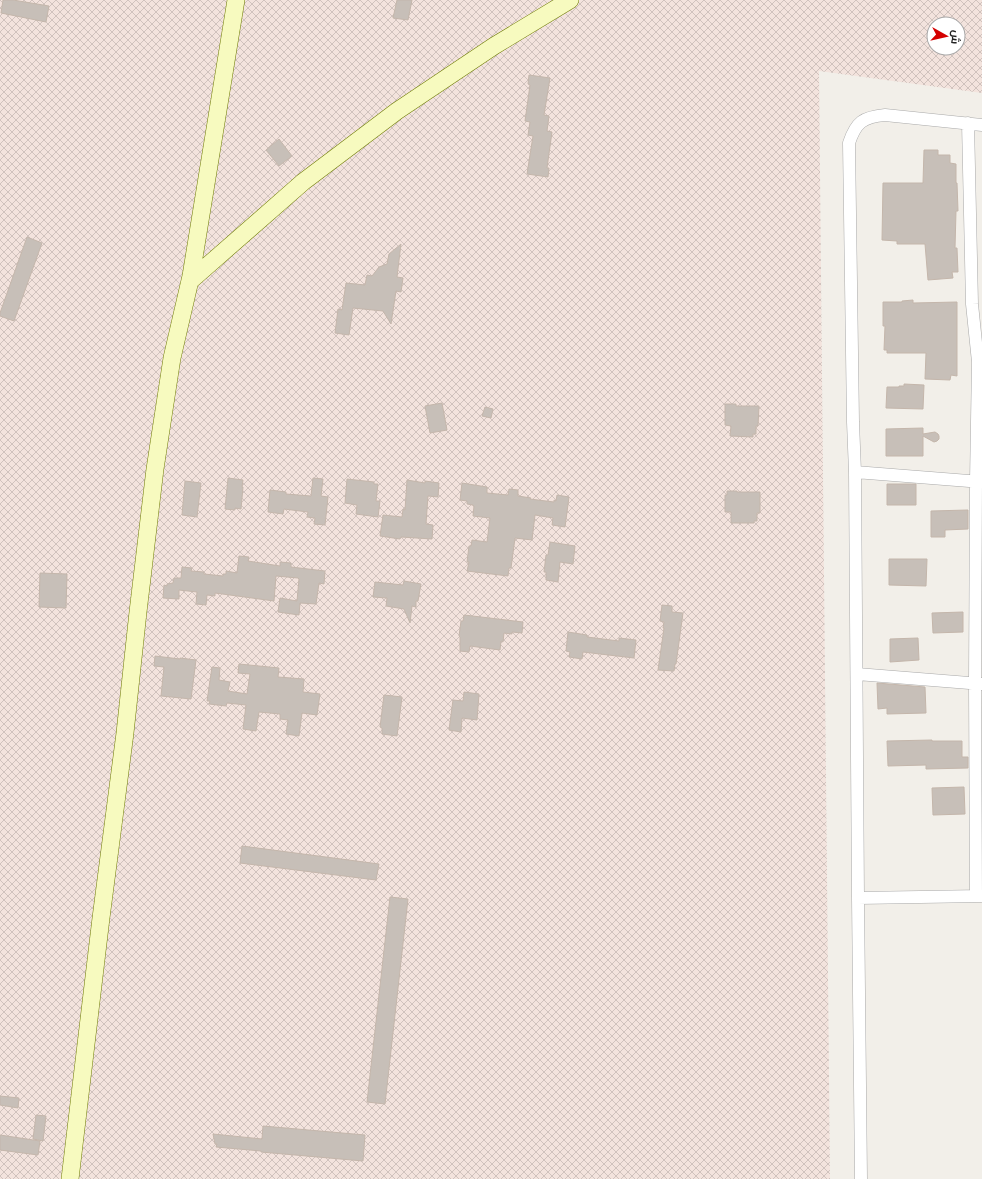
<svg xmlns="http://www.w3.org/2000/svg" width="982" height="1179" viewBox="0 0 982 1179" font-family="Overpass,Cairo,sans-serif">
	<defs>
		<pattern id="military-cross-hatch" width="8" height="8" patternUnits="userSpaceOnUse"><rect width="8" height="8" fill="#f3e3dd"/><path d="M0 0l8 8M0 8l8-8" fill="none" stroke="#d0c2bd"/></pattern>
	</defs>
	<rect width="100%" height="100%" fill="#f2efe9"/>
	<!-- military -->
	<path fill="url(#military-cross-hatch)" fill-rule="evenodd" d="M0 0H982V93L819 71 830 1179H0ZM934 24H958V48H934Z"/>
	<!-- building -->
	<path fill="#c7bfb8" stroke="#c4b6ab" d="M3 0H13L49 6 46 22 1 13Z
		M397 0H412L408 20 393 18Z
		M529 75 550 78 544 115 549 116 547 131 552 132 547 168H549L548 177 527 174 533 136 528 135 530 122 525 121 530 85 528 84Z
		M279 139 292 156 279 166 266 150Z
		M924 150H938V155H950V163L956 164V183H957L958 211H956L955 248H957L958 272H952L953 278 928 280 925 244H897V241L882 240 883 183H923Z
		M27 237 42 243 14 321 0 316V313Z
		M401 244 397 277 403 278 401 292 396 291 391 324 383 311 353 308 349 335 335 333 338 309 342 310 346 283 365 285 367 275 372 276 379 267 387 264 389 254Z
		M913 300V303L957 302V376L951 375 950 380 925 379 926 353H887V350H884L885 326H883V302H902V301Z
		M904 384 924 385 923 409 886 408 887 387H899V386H904Z
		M442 403 447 430 430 433 425 406Z
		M725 404H736V406H759L758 426H756V434H753V437L730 436 731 426 725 425Z
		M485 407 493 409 491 418 482 416Z
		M923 428V434L935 432 938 434 939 436V439L937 441 934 442 923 436V456H886V429Z
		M228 478 243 480 242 487H243L241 509 235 508V510L225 509Z
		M313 478 323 479 321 496 328 497 325 525 314 524 315 518 307 517 308 512 284 509 283 514 268 512 270 490 286 492V494L311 496Z
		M347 479 374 482V484H378L376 501H380L378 517 356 514 357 505 345 503Z
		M407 480 425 483V481L439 483 438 497 428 496 426 524 433 525 432 539 401 537 400 539 380 536 383 515 402 517 403 509 405 510Z
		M185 481 201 483 197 517 182 515Z
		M462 483 487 487V493L508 495 509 489 518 490V496L531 498 530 499 554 502V500L556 501 557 495 569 497 565 527 552 525 553 518 535 515 532 540 515 538 511 568H509L508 576 467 571 469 562H467L469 546H471L472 540 487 542 490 518 473 516 474 506H473V505L467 504V501L460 500Z
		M887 484H916V505H887Z
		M727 491H737V492H760V513H757V521H754V523H731V512H725V495H727Z
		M968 510V529L945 530V537H931V511Z
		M550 542 575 546 573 564 560 562 558 582 546 580V572H544L546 555H548Z
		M239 556 249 557 248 561 280 566V562L291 563V567L325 571 324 584 319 583 316 604 300 603 299 615 278 612 280 598 297 601 299 579 298 578 276 576 274 601 215 593V596L207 595 206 605 196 604 197 592 179 590V599L163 598 164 585 167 586V584L173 583 174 578H181L182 567 192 568 191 571 204 572V574L223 576V574H226V571L237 573Z
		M889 559H927L926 586 889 585Z
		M40 573 67 574 66 608 39 607Z
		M404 581 421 584 418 601H416V607L412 606 410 623 404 609 386 606 387 598 373 597 375 582 403 585Z
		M662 605 672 606V612L683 613 676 664H675L674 671 658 670 664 628H663L664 622 660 621Z
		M963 612V632L933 633 932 613Z
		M464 615 523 622 522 633 512 632V634L504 633 503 642 501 641 500 650 470 646 469 652 460 651V637L459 636 461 621H463Z
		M568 632 587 635V637L619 641V638L636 640 634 658 583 652 582 659 569 657 570 652 566 651Z
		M918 638 919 660 890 662V639Z
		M155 656 180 659V658L196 660 191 699 161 696 164 667 154 666Z
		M239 664 279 668 278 677 304 679 303 692 320 694 317 715 302 713 299 736 286 734 288 720 280 719V714L259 712 256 731 243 729 246 705 227 703 226 706 209 704 210 701H207L212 667 220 668 219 680 230 682 228 691 247 694 250 674 238 673Z
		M877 683 925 687 926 713 887 714V708L878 709Z
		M464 692 479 694 477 720 462 718 461 732 449 730 453 700 463 701Z
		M384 695 402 697 397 736 382 734V728L380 727Z
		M932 740V741H962V757H968V768L926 769V765L888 766 887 741Z
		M964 787 965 814 933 815 932 788Z
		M242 846 379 864 376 880 240 863Z
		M390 897 408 899 385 1104 367 1102Z
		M0 1096 19 1098 18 1108 0 1105Z
		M36 1115 46 1116 43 1141 33 1139Z
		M263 1126 365 1135 363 1161 261 1152V1151L216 1147 217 1144H215L213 1134 262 1139Z
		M0 1135 40 1141 38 1155 0 1150Z"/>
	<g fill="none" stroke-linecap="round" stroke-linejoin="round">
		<defs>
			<path id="street" d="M968 123 972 304 978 362 976 481 975 684 976 896
				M855 472 982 482
				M857 674 982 684
				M858 898 982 896
				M861 1179 858 898 855 472 853 422 849 143C856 122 863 117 885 115L982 125"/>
			<path id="secondary" d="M190 281 303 182 397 111 494 46 570 0
				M70 1179 101 918 125 733 138 612 155 469 172 358 191 276 236 0"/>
		</defs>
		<!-- street casing -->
		<use href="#street" stroke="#a9a9a9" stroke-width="13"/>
		<!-- secondary casing -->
		<use href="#secondary" stroke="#707d05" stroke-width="18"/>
		<!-- street -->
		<use href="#street" stroke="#fff" stroke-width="12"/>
		<!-- secondary -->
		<use href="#secondary" stroke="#f7fabf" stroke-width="17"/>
	</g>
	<!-- north arrow -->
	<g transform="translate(946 36) rotate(98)"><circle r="19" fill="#ffffff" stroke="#a7a7a7"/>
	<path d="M0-3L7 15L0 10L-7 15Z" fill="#d40000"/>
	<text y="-6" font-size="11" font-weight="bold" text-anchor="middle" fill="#222222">ش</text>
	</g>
</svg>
